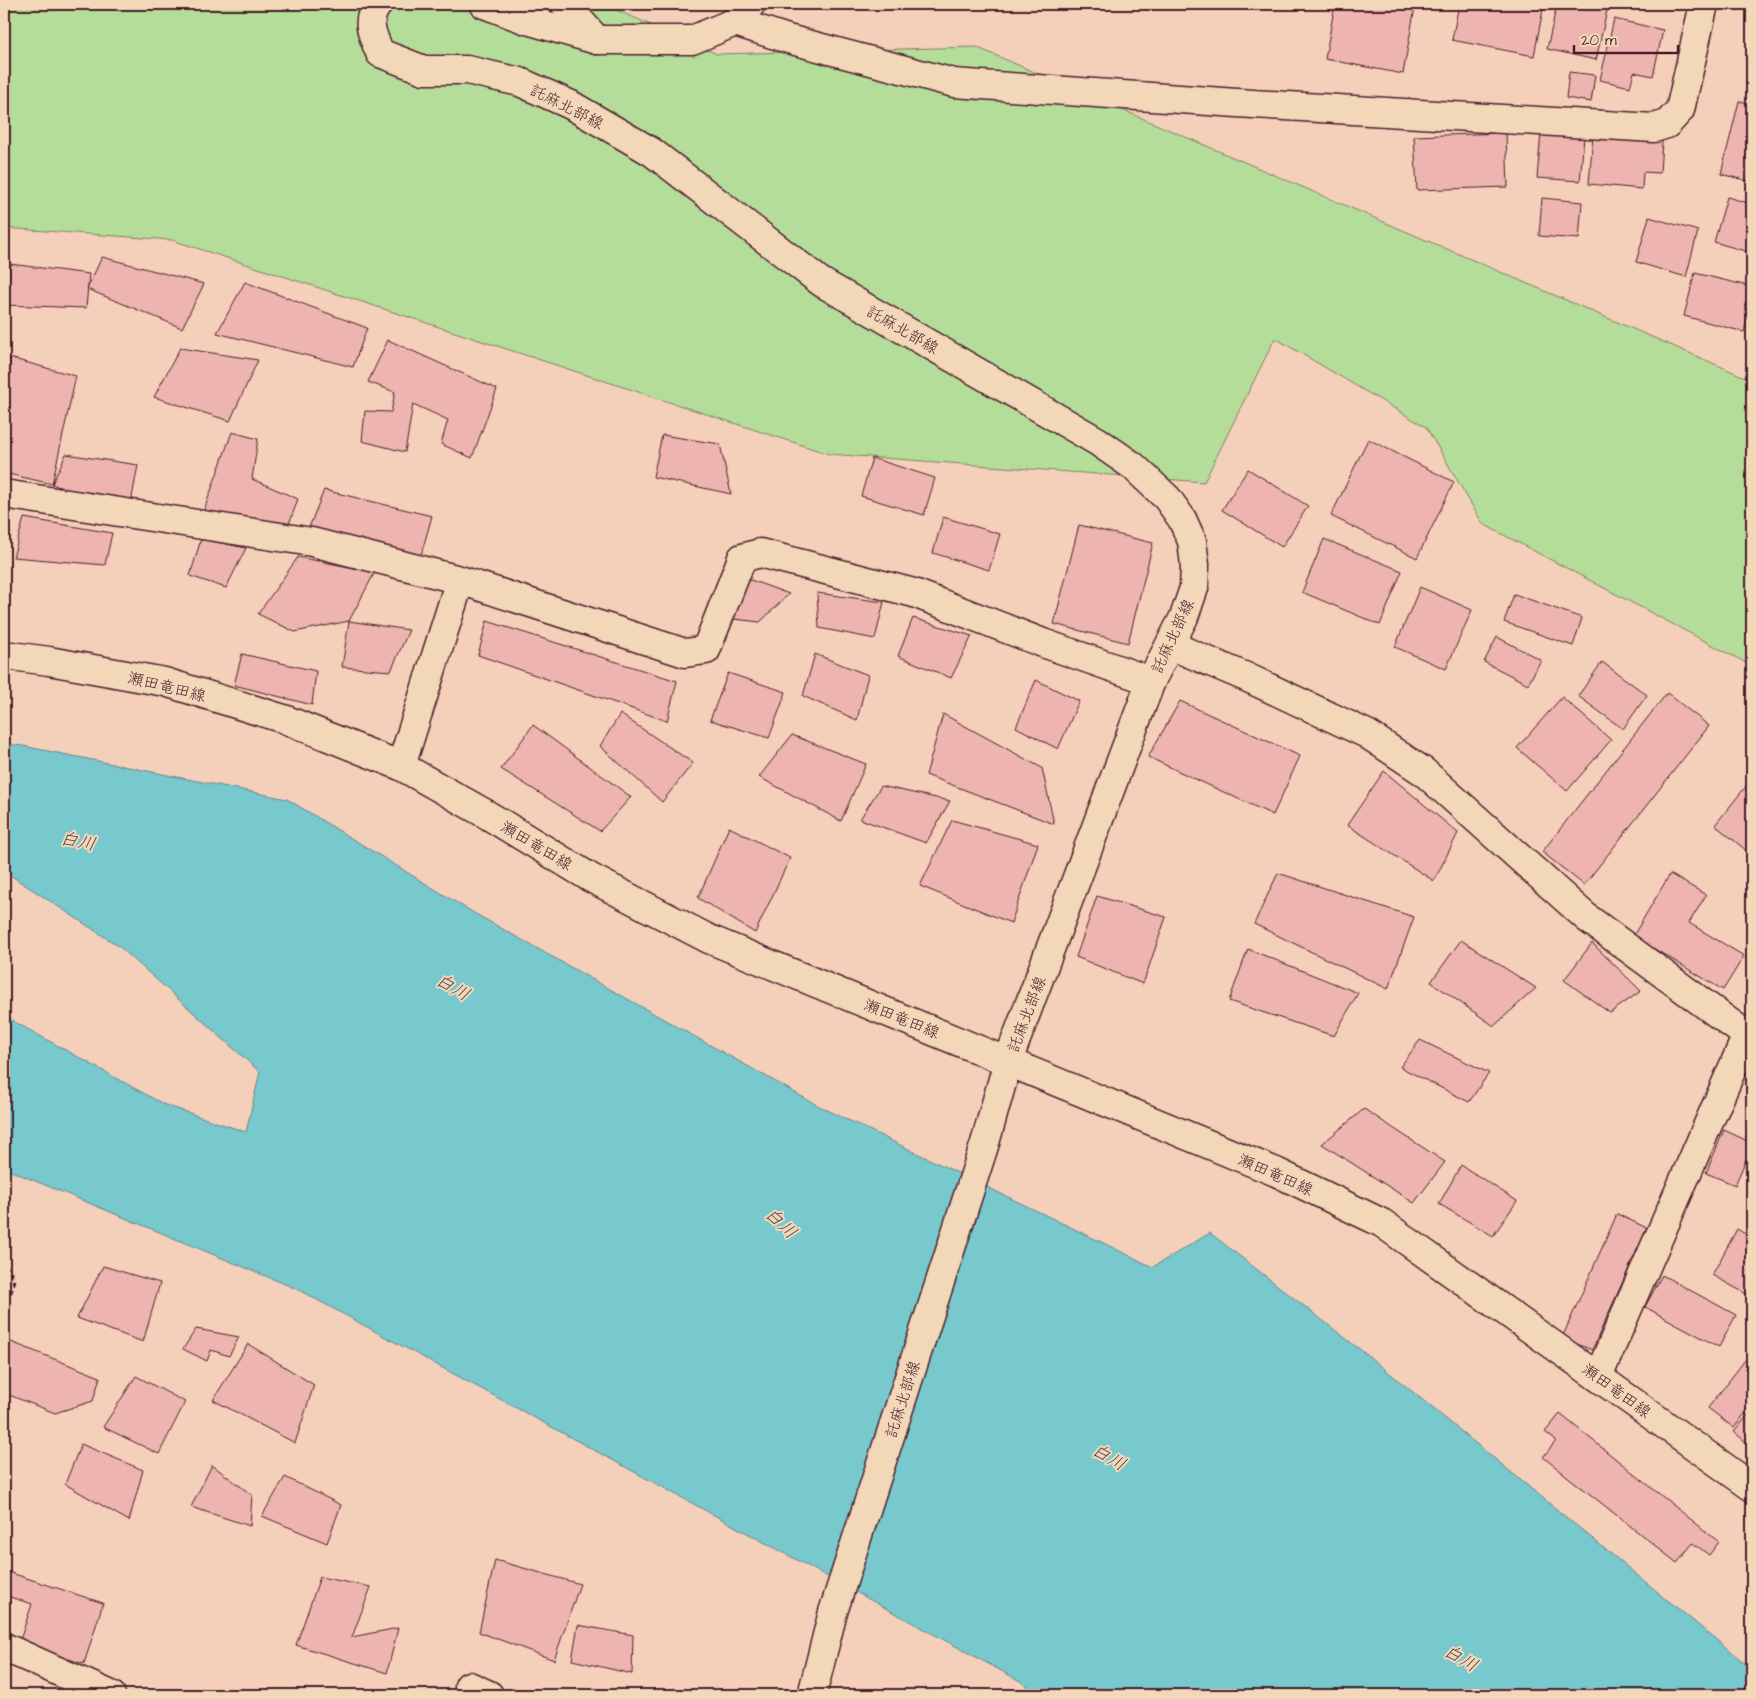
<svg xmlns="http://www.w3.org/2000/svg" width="1756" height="1699" viewBox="0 0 1756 1699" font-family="'Architects Daughter','Klee One',sans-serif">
	<rect width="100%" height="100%" fill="#f4cfb9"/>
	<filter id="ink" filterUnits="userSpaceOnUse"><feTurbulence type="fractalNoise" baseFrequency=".02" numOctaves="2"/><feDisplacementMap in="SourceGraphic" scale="10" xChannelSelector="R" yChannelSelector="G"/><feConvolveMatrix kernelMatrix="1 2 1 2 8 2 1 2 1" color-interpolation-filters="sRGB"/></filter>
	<g filter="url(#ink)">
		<!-- green -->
		<path fill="#b5dd9a" stroke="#807e62" d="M4 4H603L717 54 976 47 1752 380V666L1483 524 1426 427 1275 338 1204 482 829 454 172 240 4 228Z"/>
		<!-- water -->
		<path fill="#77c9cd" stroke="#65858c" d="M4 744 23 746 287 799 472 912 817 1105 1153 1267 1210 1233 1376 1362 1752 1669V1695H1040L1020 1681 297 1289 4 1168V1016L165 1105 246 1132 260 1072 120 947 4 871Z"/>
		<!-- building -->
		<path fill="#eeb4b0" stroke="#4a1f2b" d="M1335 4H1398L1415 7 1403 74 1325 59Z
			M1459 4H1544L1534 56 1452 40Z
			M1557 4H1596L1608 6 1596 60 1547 49Z
			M1614 19 1663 30 1653 76 1634 72 1630 87 1600 80Z
			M1569 72 1595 75 1591 102 1566 98Z
			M1739 101 1752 104V182L1721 174Z
			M1506 133 1508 187 1417 190 1414 136Z
			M1541 133 1584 137 1580 181 1537 178Z
			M1593 135 1662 141 1660 173 1643 172 1642 189 1589 184Z
			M1727 197 1752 204V253L1714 242Z
			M1542 198 1582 202 1579 239 1539 236Z
			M1649 217 1698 231 1686 277 1636 262Z
			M102 257 204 284 182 328 87 289Z
			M10 264 89 274 86 308 6 305Z
			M1695 273 1752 287V299L1744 332 1684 316Z
			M245 282 367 328 353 367 217 333Z
			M388 340 497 389 472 458 441 444 448 420 413 404 405 452 362 441 365 411 391 412 395 392 368 382Z
			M180 348 258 360 230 421 154 397Z
			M10 358 76 376 52 484 4 473V415Z
			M232 432 258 439 252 479 298 499 288 527 204 510Z
			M662 435 720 444 731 494 653 477Z
			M1368 439 1454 482 1417 558 1331 516Z
			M66 454 138 465 129 514 52 484Z
			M872 458 935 478 924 515 861 496Z
			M1248 469 1308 506 1282 547 1222 510Z
			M324 490 432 516 421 555 308 530Z
			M943 517 1000 534 989 570 933 553Z
			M24 518 112 533 105 565 13 557Z
			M1079 525 1153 543 1128 643 1054 624Z
			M201 539 246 548 226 588 190 576Z
			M1324 539 1402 571 1380 625 1302 592Z
			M298 557 375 572 349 621 295 632 258 614Z
			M745 578 789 594 760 622 734 619Z
			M1420 587 1472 610 1446 669 1395 647Z
			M817 593 884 602 875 639 819 628Z
			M1514 594 1582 618 1573 646 1504 622Z
			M913 618 972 636 951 678 898 656Z
			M349 621 409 630 391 671 342 667Z
			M487 621 677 681 667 721 478 655Z
			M1497 637 1541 660 1528 684 1484 662Z
			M242 654 316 671 312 705 234 685Z
			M815 654 868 675 857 720 803 696Z
			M1602 662 1647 695 1623 729 1578 696Z
			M728 673 786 692 769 738 710 720Z
			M1036 680 1079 701 1058 749 1016 727Z
			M1667 693 1709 726 1584 885 1542 852Z
			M1562 697 1611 740 1567 791 1517 748Z
			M1180 701 1300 756 1273 815 1148 757Z
			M620 714 693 763 662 802 600 746Z
			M943 714 1042 768 1054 824 926 775Z
			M533 725 631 797 600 831 501 769Z
			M792 735 866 764 841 821 759 777Z
			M1384 771 1458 833 1434 881 1347 825Z
			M1751 780 1752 781V855L1715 825Z
			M881 786 950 801 926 843 860 819Z
			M952 820 1038 844 1011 923 920 886Z
			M729 827 790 858 755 933 698 898Z
			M1278 873 1414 917 1388 989 1254 924Z
			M1670 874 1706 895 1689 923 1744 956 1723 990 1633 936Z
			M1097 896 1166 917 1143 984 1076 957Z
			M1461 940 1536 988 1494 1026 1431 982Z
			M1592 943 1641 991 1610 1013 1564 980Z
			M1248 949 1358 993 1334 1036 1229 1001Z
			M1420 1040 1489 1073 1469 1102 1400 1067Z
			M1364 1109 1445 1162 1414 1203 1322 1144Z
			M1724 1130 1752 1143V1146L1735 1185 1706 1173Z
			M1461 1165 1517 1201 1493 1236 1439 1204Z
			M1617 1214 1647 1228 1592 1350 1562 1338Z
			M1737 1229 1752 1238V1297L1712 1275Z
			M103 1266 160 1283 143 1342 77 1318Z
			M1662 1275 1736 1315 1719 1347 1645 1307Z
			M196 1329 239 1337 229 1356 211 1350 207 1361 183 1349Z
			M6 1340 100 1377 93 1401 55 1413 4 1393V1343Z
			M248 1344 314 1385 295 1443 213 1400Z
			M1752 1351V1404L1734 1428 1708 1408Z
			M136 1376 185 1402 159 1454 103 1427Z
			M1752 1410V1447L1734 1432Z
			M1560 1414 1719 1542 1709 1555 1693 1543 1677 1563 1543 1457 1556 1441 1545 1432Z
			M81 1444 143 1470 129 1521 65 1484Z
			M212 1465 252 1495 250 1526 191 1507Z
			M285 1477 341 1505 327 1543 262 1516Z
			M495 1560 580 1584 554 1660 479 1632Z
			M5 1571 103 1603 84 1664 19 1643 32 1604 4 1595Z
			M320 1577 371 1587 352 1637 398 1628 387 1673 296 1645Z
			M578 1625 633 1635 632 1674 572 1660Z"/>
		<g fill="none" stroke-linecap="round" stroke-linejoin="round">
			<defs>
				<path id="minor" d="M565 4 597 40
					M735 22 788 39 954 83 1237 103 1654 128 1667 124 1680 110 1704 4
					M4 494 312 542 460 580 685 653 706 650 742 558 760 553 914 593 1043 643 1151 681
					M1170 645 1246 677 1367 734 1424 772 1587 918 1752 1039
					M401 766 460 580
					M1598 1377 1747 1035
					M4 1647 111 1695
					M469 1686 489 1695"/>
				<path id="major" d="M378 4C364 22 373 35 380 53L424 70H467L520 82 571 105 652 152 821 282 1097 441 1133 466 1167 498 1182 519 1192 541 1195 565 1194 588 1184 617 1151 681 1008 1061 985 1143 833 1612 812 1695
					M484 4 524 19 597 40H692L735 22 751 4
					M4 655 49 661 165 682 284 719 401 766 486 814 591 878 709 939 1276 1172 1382 1223 1752 1487"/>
			</defs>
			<!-- minor casing -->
			<use href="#minor" stroke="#4a1f2b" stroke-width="31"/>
			<!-- major casing -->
			<use href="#major" stroke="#4a1f2b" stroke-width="31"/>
			<!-- path -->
			<path stroke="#4a1f2b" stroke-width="3" stroke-dasharray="5 4" stroke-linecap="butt" d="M4 1266 10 1269 14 1283 4 1312"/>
			<!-- minor -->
			<use href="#minor" stroke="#f2d7b9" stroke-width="28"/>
			<!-- major -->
			<use href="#major" stroke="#f2d7b9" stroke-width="28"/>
		</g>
	</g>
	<g text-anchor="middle" stroke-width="4" stroke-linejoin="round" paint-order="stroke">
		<!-- street labels -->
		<g font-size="16" fill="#4a1f2b" stroke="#f2d7b9">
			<text transform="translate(567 106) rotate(27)" y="6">託麻北部線</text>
			<text transform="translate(903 329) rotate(30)" y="6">託麻北部線</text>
			<text transform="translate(1172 636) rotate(-65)" y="6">託麻北部線</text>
			<text transform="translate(167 686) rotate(14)" y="6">瀬田竜田線</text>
			<text transform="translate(537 845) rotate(31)" y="6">瀬田竜田線</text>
			<text transform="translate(1026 1014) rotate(-69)" y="6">託麻北部線</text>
			<text transform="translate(902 1018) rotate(22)" y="6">瀬田竜田線</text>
			<text transform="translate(1276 1174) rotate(24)" y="6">瀬田竜田線</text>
			<text transform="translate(1617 1390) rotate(36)" y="6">瀬田竜田線</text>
			<text transform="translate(902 1399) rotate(-72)" y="6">託麻北部線</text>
		</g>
		<!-- water labels -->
		<g font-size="18" font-style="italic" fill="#53414b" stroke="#f2d7b9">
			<text transform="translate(78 841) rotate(12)" y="6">白川</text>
			<text transform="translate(453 987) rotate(30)" y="6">白川</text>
			<text transform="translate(781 1223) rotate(43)" y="6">白川</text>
			<text transform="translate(1109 1457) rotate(30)" y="6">白川</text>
			<text transform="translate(1461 1658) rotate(30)" y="6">白川</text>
		</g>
	</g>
	<!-- margin -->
	<rect width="1756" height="1699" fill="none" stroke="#f2d7b9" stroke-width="20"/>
	<rect x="10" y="10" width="1736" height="1679" fill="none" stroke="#4a1f2b" stroke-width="2" filter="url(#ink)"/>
	<!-- scale -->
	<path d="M1574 45v8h104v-8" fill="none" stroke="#4a1f2b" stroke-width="2.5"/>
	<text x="1581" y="45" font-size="15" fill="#4a1f2b" stroke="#f2d7b9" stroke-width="4" paint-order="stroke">20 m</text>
</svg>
